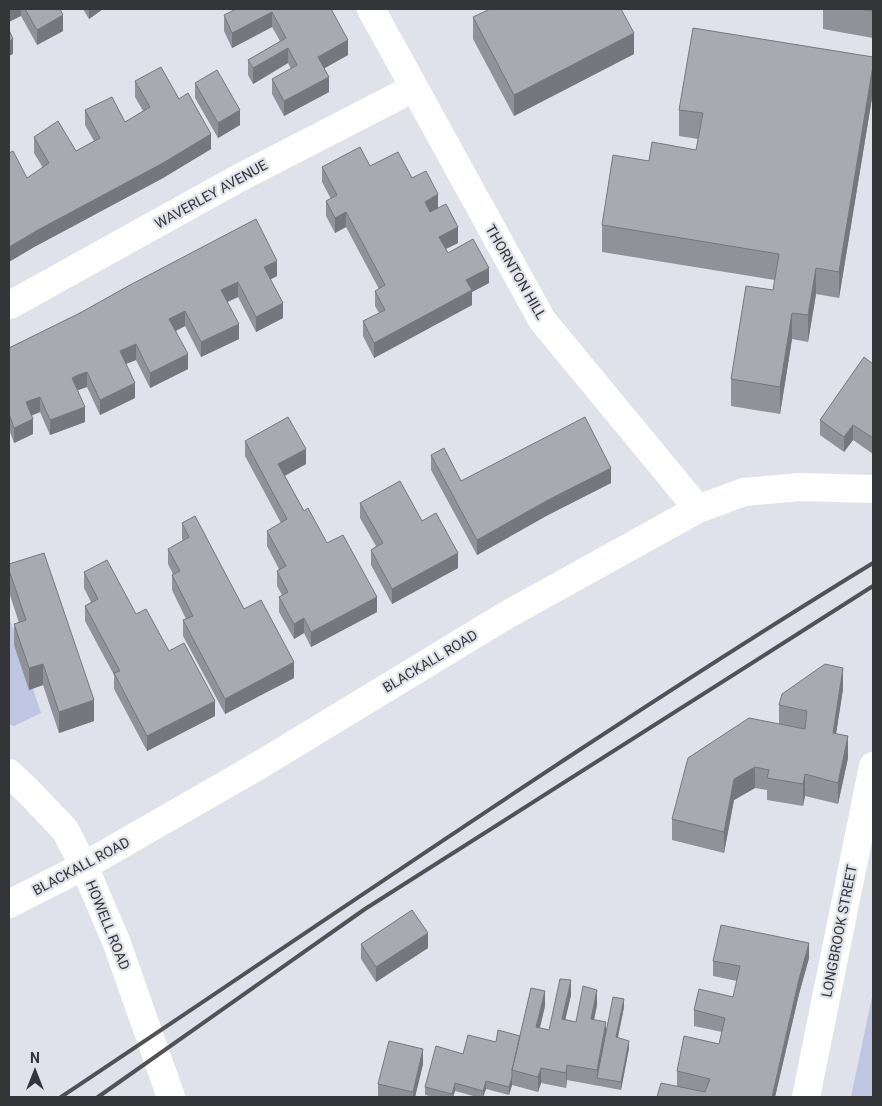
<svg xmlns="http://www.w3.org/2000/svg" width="882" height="1106" viewBox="0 0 882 1106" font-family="Roboto,sans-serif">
	<rect width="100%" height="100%" fill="#e0e2eb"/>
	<!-- green -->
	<path fill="#bec6e2" d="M9 616 41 713 14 726 9 724Z
		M873 992V1097H851Z"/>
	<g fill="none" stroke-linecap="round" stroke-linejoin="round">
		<!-- minor -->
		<path stroke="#fff" stroke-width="28" d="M371 9 542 320 698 509
			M10 305 239 178 414 88
			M9 773 28 791 65 830 84 866 116 941 171 1097
			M9 904 84 866 258 766 505 616 698 509 744 492 800 487 873 489
			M806 1097 873 766"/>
		<!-- rail -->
		<path stroke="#515256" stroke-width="4" d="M61 1097C331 917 597 732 873 563
			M98 1097 365 909 873 586"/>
	</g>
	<!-- wall -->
	<path fill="#909299" d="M9 9H60L63 31 37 45 21 16Z
		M83 9H103L89 19Z
		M331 9 348 55 324 68 329 92 284 116 272 94V79L291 69 288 63 253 84 248 75V60L280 41 272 27 232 48 224 31V15Z
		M823 9H873V38L823 29Z
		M473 17 634 54 514 116 473 39Z
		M873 57V92L839 298 816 294 808 342 792 339 780 414 731 406V379L773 290 775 280 602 252V225L649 161 696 150 698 139 679 136V110Z
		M135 81 179 99 211 149 163 178 36 246 43 168 34 153V137L76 151 94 141 85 125V110L125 122 143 111 135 97Z
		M195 83 240 125 218 138 195 98Z
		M370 166 412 178 438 208 458 243 446 249 448 253 489 283 472 292V305L374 358 363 336V321L379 313 375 306V291L379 289 346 227 335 233 326 216V201L331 199 322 182V167Z
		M277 276 270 279 283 318 256 332 238 297 227 302 239 339 201 357 185 326 176 331 188 369 150 388 136 360 126 364 135 398 100 415 87 387 78 390 85 422 50 435 40 412 32 415 33 434 14 443 9 429V348L80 313 130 285Z
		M873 364V454L853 440 844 452 820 435V420Z
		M245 441 306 464 285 476 304 511 377 612 311 647 304 633 294 639 279 612V597L282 595 277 586V571L279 569 267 546V531L281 523 245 456Z
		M431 455 461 481 611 483 548 515 477 555 431 470Z
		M360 503 422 521 458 568 392 604 371 565V550L376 546 360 518Z
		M182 523 294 678 225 714 183 636V620L186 619 172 590V575L173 574 168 564V549L183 541 182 538Z
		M9 564 94 721 59 733 43 685 29 690 14 645V624L19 623 9 592Z
		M84 572 136 614 169 651 215 716 147 751 114 689V675L85 621V606L91 602 84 588Z
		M843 689 836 733 848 758 838 804 805 796 803 806 767 800V790L755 788 734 800 724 853 672 840V819L779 724V705Z
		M361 944 428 948 376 982 361 959Z
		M809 958 799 994 775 1097H657L677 1086V1071L719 1044 722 1032 694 1026V1010L733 997 737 981 713 976V961Z
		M571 995 565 1019 576 1022 597 1005 594 1020 606 1029 624 1007 618 1038 629 1048 621 1090 567 1080 566 1088 541 1083 538 1092 512 1085 509 1095 486 1089 483 1097H477L455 1091 453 1097H435L425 1095V1087L463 1054 496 1042 520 1036 545 1006 540 1028 549 1030Z
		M423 1064 415 1097H378V1084Z"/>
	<!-- shaded-wall -->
	<path fill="#76777d" d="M9 9H21V16L9 22Z
		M89 9H103L89 19Z
		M272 12V27L232 48V33Z
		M63 15V31L37 45V30Z
		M634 33V54L514 116V95Z
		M13 39V54L9 56V41Z
		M348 40V55L318 72V57Z
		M288 48V63L253 84V68Z
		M873 65V92L839 298V272Z
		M329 77V92L284 116V101Z
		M240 110V125L218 138V123Z
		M211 134V149L163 178 36 246 9 262V247L36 231Z
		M438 194V209L425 217V202Z
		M346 212V227L335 233V218Z
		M458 227V243L439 252V237Z
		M277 261V276L264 283V267Z
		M489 268V283L472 292V305L374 358V343L466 280Z
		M816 268V294L808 342V315Z
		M238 282V297L221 305V290Z
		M283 303V318L256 332V317Z
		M185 311V326L169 334V319Z
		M792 313V339L780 414V387Z
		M239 324V339L201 357V342Z
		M136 344V360L120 366V351Z
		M188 354V369L150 388V373Z
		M87 372V387L78 390 72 378 78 375Z
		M135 383V398L100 415V400Z
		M40 397V412L26 418V402Z
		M85 407V422L50 435V420Z
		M33 419V434L14 443V428Z
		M853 425V440L844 452V437Z
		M306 449V464L278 479V464Z
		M611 468V483L548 515 477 555V540L548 500Z
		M458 553V568L392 604V589Z
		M377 597V612L311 647V632Z
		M304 618V633L294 639V624Z
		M294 662V678L225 714V699Z
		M43 664V685L29 690V668Z
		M843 668V689L833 754V733Z
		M94 700V721L59 733V712Z
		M215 701V716L147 751V736Z
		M848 736V758L838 804V783Z
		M755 767V788L734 800 724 853V832L734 779Z
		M805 774V796L803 806V784Z
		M10 844V859L9 860V845Z
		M428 933V948L376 982V967Z
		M809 943V958L799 994 775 1097H772L799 979Z
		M571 980V995L562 1034V1019Z
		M597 990V1005L591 1034V1019Z
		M545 991V1006L536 1042V1027Z
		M624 999V1007L616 1045V1037Z
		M606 1022V1037L597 1078V1070Z
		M629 1041V1048L621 1090V1082Z
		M423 1049V1064L415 1097H413V1092Z
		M567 1065V1080L566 1088V1073Z
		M541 1068V1083L538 1092V1077Z
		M512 1077V1085L509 1095V1087Z
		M486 1081V1089L483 1097V1091Z
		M455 1083V1091L453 1097H452Z"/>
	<!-- building -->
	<path fill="#a8aab2" stroke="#76777d" d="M25 9H60L63 15 37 30Z
		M236 9H331L348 40 318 57 329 77 284 101 272 79 297 65 288 48 253 68 248 60 286 38 272 12 232 33 224 15Z
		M490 9H621L634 33 514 95 473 17Z
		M858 9H873V11Z
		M693 28 873 57V65L839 272 816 268 808 315 792 313 780 387 731 379 746 286 773 290 779 254 602 225 613 155 649 161 652 142 696 150 703 113 679 110Z
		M9 30 13 39 9 41Z
		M161 67 179 99 188 93 211 134 163 163 36 231 9 247V153L13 151 27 178 49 163 34 137 58 121 76 151 100 138 85 110 112 97 125 122 150 107 135 81Z
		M217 70 240 110 218 123 195 83Z
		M360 147 370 166 398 152 412 178 426 171 438 194 425 202 430 212 446 204 458 227 439 237 448 253 473 239 489 268 466 280 472 290 374 343 363 321 385 310 375 291 385 285 346 212 335 218 326 201 337 195 322 167Z
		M256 219 277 261 264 267 283 303 256 317 238 282 221 290 239 324 201 342 185 311 169 319 188 354 150 373 136 344 120 351 135 383 100 400 87 372 78 375 72 378 85 407 50 420 40 397 26 402 33 419 14 428 9 414V348L80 313 130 285Z
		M864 357 873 364V438L853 425 844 437 820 420Z
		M288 417 306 449 278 464 304 511 308 508 327 543 343 535 377 597 311 632 304 618 294 624 279 597 288 592 277 571 286 566 267 531 287 519 245 441Z
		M585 417 611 468 548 500 477 540 431 455 444 448 461 481Z
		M400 481 422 521 436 513 458 553 392 589 371 550 383 543 360 503Z
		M195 516 244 609 261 600 294 662 225 699 183 620 193 616 172 575 180 571 168 549 189 537 182 523Z
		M44 553 94 700 59 712 43 664 29 668 14 624 26 620 9 570V564Z
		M107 560 136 614 146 609 169 651 184 643 215 701 147 736 114 673 120 671 85 606 98 599 84 572Z
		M825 664 843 668 833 733 848 736 838 783 805 774 803 784 767 778 769 770 755 767 734 779 724 832 672 819 688 758 749 718 805 729 807 711 779 705 782 694Z
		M412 910 428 933 376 967 361 944Z
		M721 925 809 943 799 979 772 1097H657L661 1083 705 1092 710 1079 677 1071 684 1036 719 1044 725 1018 694 1010 699 989 733 997 740 966 713 961Z
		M560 979 571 980 562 1019 576 1022 583 986 597 990 591 1019 606 1022 597 1070 567 1065 566 1073 541 1068 538 1077 512 1070 531 988 545 991 536 1027 549 1030Z
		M613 997 624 999 616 1037 629 1041 621 1082 597 1078Z
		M498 1030 520 1036 512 1070V1077L509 1087 486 1081 483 1091 455 1083 452 1094 425 1087 436 1046 463 1054 468 1035 496 1042Z
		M389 1041 423 1049 413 1092 378 1084Z"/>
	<g text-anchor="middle" stroke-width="4.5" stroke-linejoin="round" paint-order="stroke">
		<!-- street labels -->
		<g font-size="14" fill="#343538" stroke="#e0e2eb">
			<text transform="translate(211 194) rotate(-29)" y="5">WAVERLEY AVENUE</text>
			<text transform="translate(516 272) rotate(60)" y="5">THORNTON HILL</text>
			<text transform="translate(430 661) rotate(-31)" y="5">BLACKALL ROAD</text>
			<text transform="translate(81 866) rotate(-28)" y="5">BLACKALL ROAD</text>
			<text transform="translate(108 925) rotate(68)" y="5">HOWELL ROAD</text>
			<text transform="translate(839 931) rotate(-79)" y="5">LONGBROOK STREET</text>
		</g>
	</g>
	<!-- border -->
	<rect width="882" height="1106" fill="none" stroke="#343538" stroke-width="20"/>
	<!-- north arrow -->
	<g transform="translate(35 1071)" stroke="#e0e2eb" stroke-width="4" paint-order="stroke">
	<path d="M0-4L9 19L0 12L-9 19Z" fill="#343538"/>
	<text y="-8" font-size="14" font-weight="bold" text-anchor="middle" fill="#343538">N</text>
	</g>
</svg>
